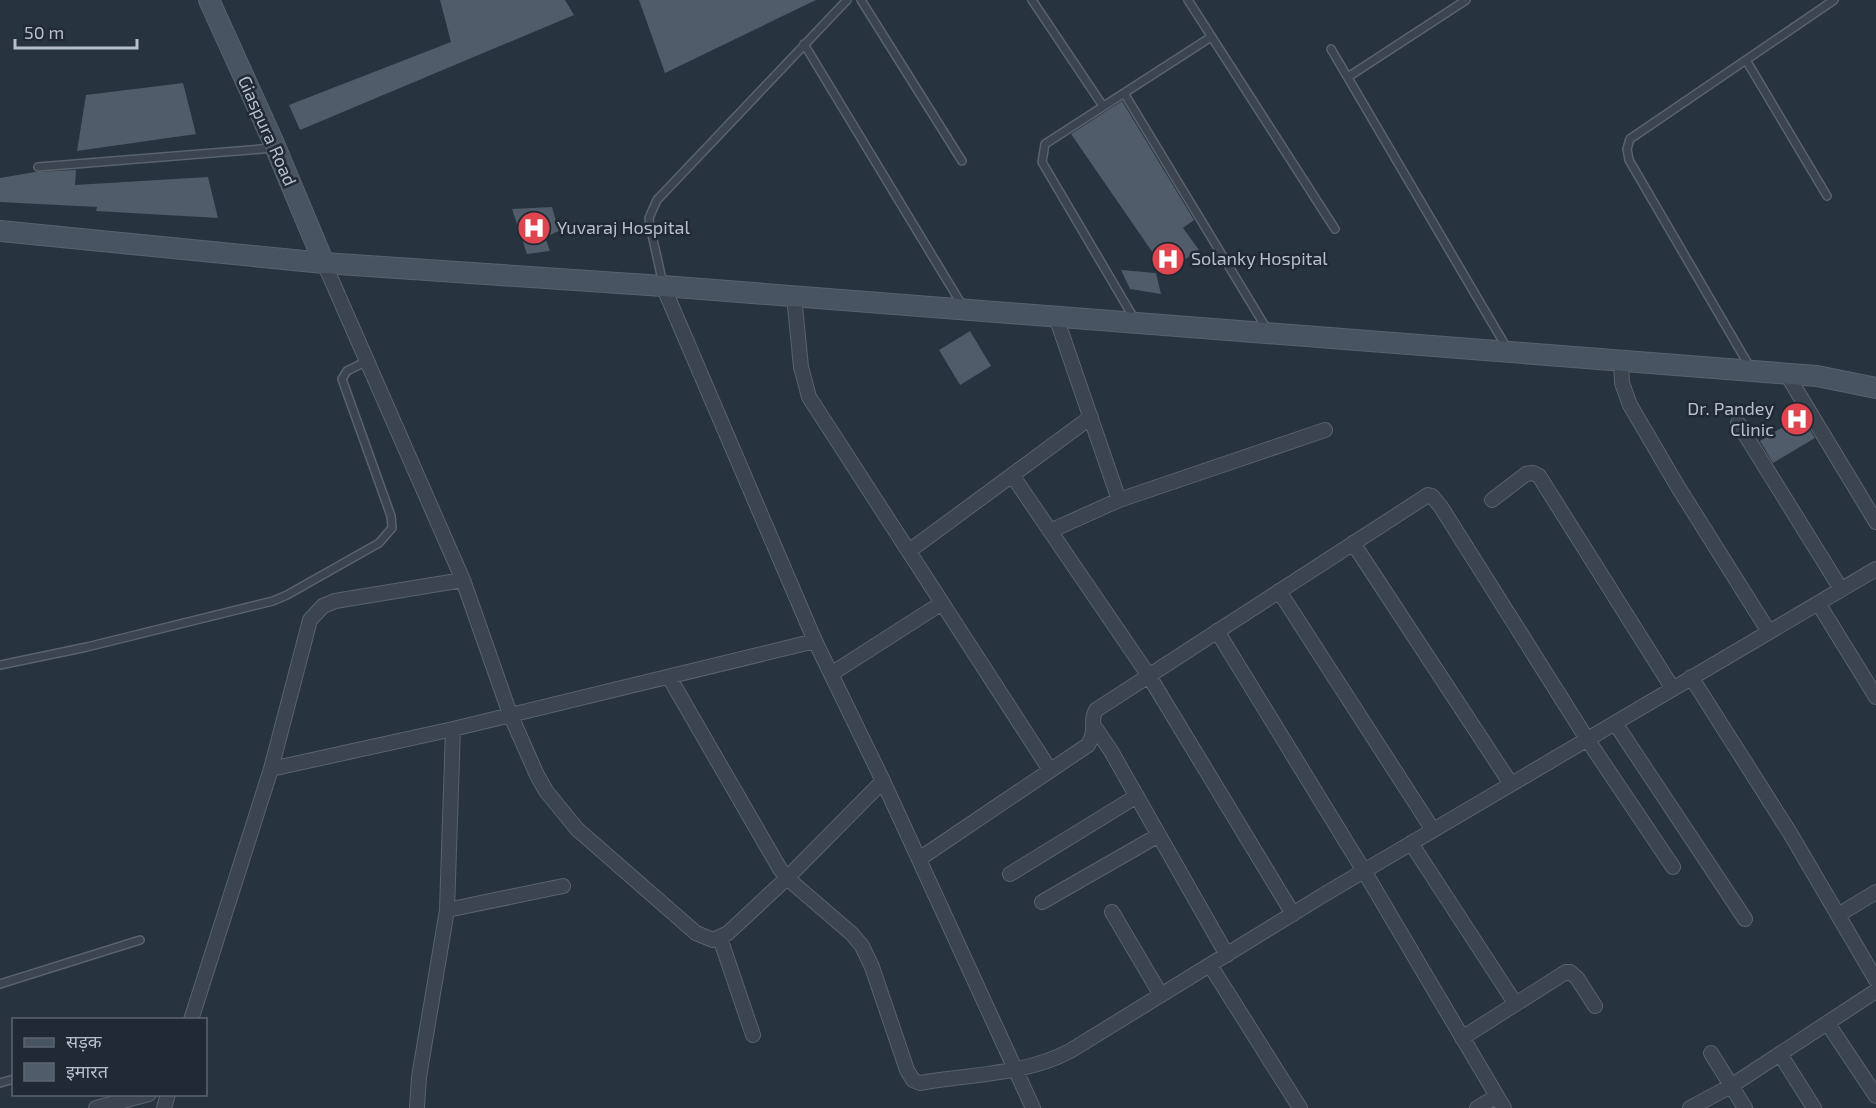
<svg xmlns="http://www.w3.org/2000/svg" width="1876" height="1108" viewBox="0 0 1876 1108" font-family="'Exo 2','Noto Sans Devanagari',sans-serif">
	<rect width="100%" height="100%" fill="#27333f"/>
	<!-- building -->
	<path fill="#505c6a" d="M440 0H565L574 15 300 130 289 105 451 42Z
		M639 0H816L665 73Z
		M183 83 196 134 77 151 86 95Z
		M1122 101 1194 220 1183 228 1199 250 1166 272 1071 134Z
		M76 170 75 185 208 177 218 218 96 211 97 207 0 202V178L35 172Z
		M552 207 559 231 545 237 550 251 527 254 512 209Z
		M1121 270 1156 273 1161 294 1130 289Z
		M970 331 991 366 960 385 939 350Z
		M1801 416 1815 438 1773 463 1760 441Z"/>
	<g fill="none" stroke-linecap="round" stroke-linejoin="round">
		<defs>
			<path id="lane" d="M861 0 962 161
				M1032 0 1103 106
				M1188 0 1335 229
				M804 44 962 305
				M1331 49 1508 350
				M1746 60 1827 196
				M1348 77 1466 0
				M1124 93 1268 331
				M38 167 274 148
				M663 284 650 226 649 218 657 200 847 0
				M1135 320 1042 162 1045 144 1211 37
				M1751 369 1629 160 1627 149 1630 139 1834 0
				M0 665 87 647 273 601 287 595 379 543 392 528 391 516 342 379 347 371 367 361
				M0 984 140 940
				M0 1083 14 1079"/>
			<path id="street" d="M324 263 463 580 510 714 537 775 546 791 577 829 696 933 713 940 728 933 787 878 883 781
				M663 286 815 641 883 781 1033 1108
				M794 296 801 367 809 397 1050 770
				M1056 317 1119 500
				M1621 361 1622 383 1630 405 1678 487 1769 632
				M1786 373 1876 522
				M1738 423 1841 589
				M1012 475 1149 676 1293 914
				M1492 500 1526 474 1533 473 1539 476 1673 689
				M1050 531 1119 500 1325 430
				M1353 543 1511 784
				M909 551 1091 417
				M1279 591 1433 830
				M1818 603 1876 697
				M1217 631 1364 871 1504 1108
				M831 674 942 603
				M669 677 780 869 787 878 852 934 862 946 872 967 907 1070 913 1080 920 1083C970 1074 1025 1075 1070 1051L1325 894 1876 569
				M1691 677 1790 833 1876 980
				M1615 723 1745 919
				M1094 726 1111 751 1227 955
				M271 769 453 729 815 641
				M1411 843 1515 1003
				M919 859 1088 745C1098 729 1089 721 1096 710L1428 495 1432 496 1441 507 1587 739 1673 867
				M1010 874 1137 796
				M1042 902 1159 835
				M447 910 563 886
				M1112 912 1161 995
				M1838 915 1876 892
				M720 938 753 1035
				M1210 965 1300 1108
				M191 1020 271 769 310 620 323 606 335 601 463 580
				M1828 1024 1876 1096
				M1462 1038 1566 972H1570L1577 978 1595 1006
				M1711 1053 1745 1108
				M1780 1054 1814 1108
				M96 1108 149 1094
				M164 1108 168 1094
				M417 1108 419 1077 447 910 453 729
				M1477 1108 1497 1096
				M1690 1108 1731 1086 1876 991"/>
			<path id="secondary" d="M209 0 272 139 324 263
				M0 231 324 263 663 286 1817 376 1876 388"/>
		</defs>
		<!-- lane casing -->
		<use href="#lane" stroke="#59626d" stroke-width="10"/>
		<!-- street casing -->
		<use href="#street" stroke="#59626d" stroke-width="16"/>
		<!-- secondary casing -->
		<use href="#secondary" stroke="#59626d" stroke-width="22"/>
		<!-- lane -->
		<use href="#lane" stroke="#3b444f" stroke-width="7"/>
		<!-- street -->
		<use href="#street" stroke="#3b444f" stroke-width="14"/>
		<!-- secondary -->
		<use href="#secondary" stroke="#495462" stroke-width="20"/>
	</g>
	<!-- icons -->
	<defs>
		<symbol id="hospital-disc" viewBox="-11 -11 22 22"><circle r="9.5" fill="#e0444e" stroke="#202934"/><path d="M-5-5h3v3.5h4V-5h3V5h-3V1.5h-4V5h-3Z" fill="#fff"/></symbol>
	</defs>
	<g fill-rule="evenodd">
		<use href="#hospital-disc" x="515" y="209" width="38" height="38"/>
		<use href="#hospital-disc" x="1149" y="240" width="38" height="38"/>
		<use href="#hospital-disc" x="1778" y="400" width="38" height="38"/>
	</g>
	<g text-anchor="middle" stroke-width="5" stroke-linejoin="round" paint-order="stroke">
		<!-- street labels -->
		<g font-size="18" fill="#b7bfca" stroke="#202934">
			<text transform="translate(267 131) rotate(66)" y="6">Giaspura Road</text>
		</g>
		<!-- poi labels -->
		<g font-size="18" fill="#b7bfca" stroke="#202934" text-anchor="start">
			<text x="557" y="234">Yuvaraj Hospital</text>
			<text x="1191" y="265">Solanky Hospital</text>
			<text x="1774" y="415" text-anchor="end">Dr. Pandey<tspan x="1774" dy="21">Clinic</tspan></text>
		</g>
	</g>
	<!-- legend -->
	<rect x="12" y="1018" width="195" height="78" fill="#202934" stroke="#5c6570" stroke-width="1.5"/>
	<rect x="24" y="1038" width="30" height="9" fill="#495462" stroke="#5c6570" stroke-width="1.5"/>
	<text x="66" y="1048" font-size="18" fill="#b7bfca">सड़क</text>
	<rect x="24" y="1063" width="30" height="18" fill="#505c6a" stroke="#5c6570" stroke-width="1.5"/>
	<text x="66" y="1078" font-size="18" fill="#b7bfca">इमारत</text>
	<!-- scale -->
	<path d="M15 39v9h122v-9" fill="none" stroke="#b7bfca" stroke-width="3"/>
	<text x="24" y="39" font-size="18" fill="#b7bfca" stroke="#202934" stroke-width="4.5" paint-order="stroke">50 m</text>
</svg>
